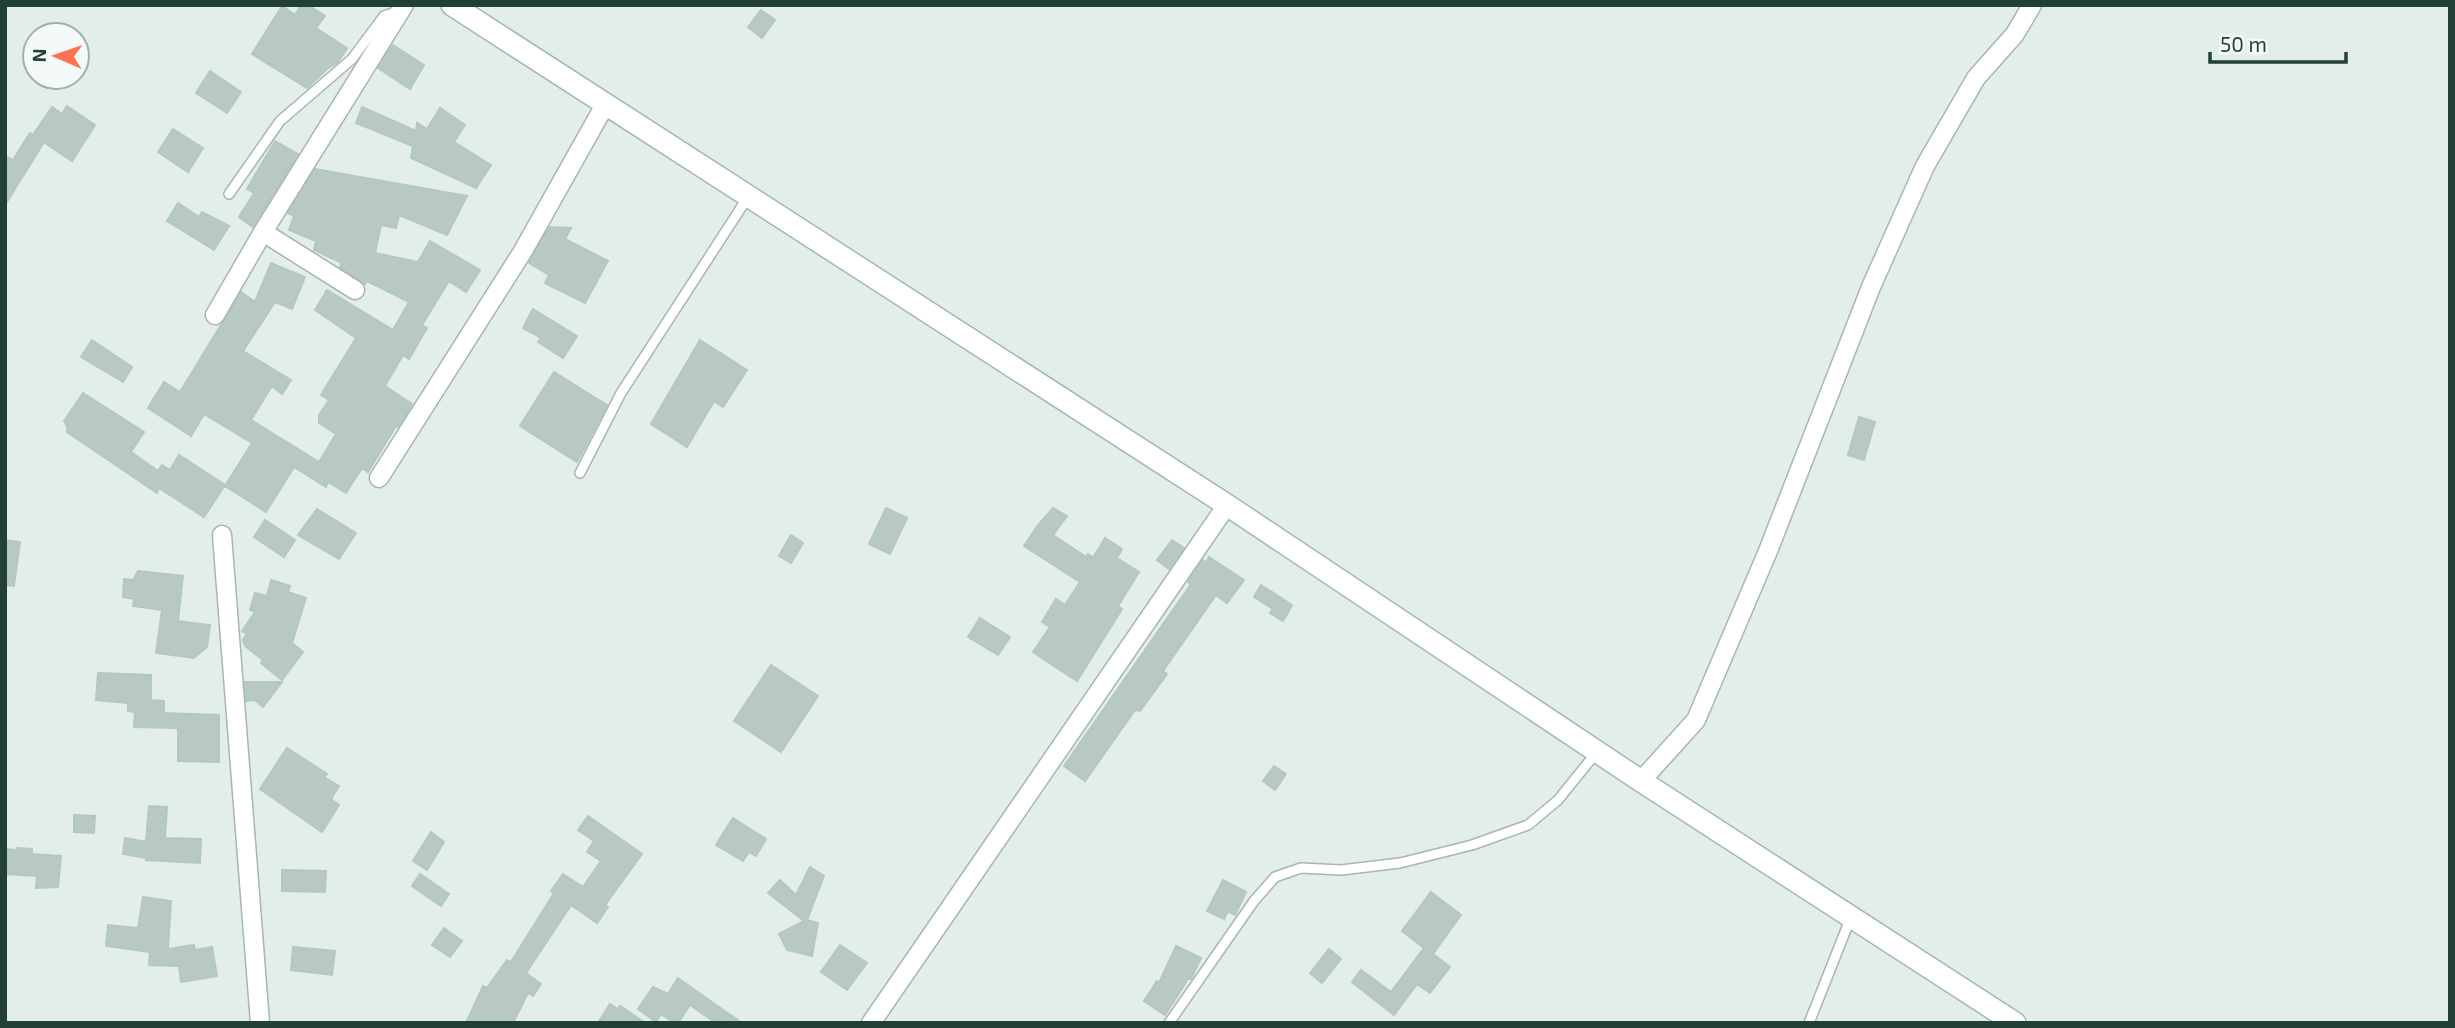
<svg xmlns="http://www.w3.org/2000/svg" width="2455" height="1028" viewBox="0 0 2455 1028" font-family="'Exo 2',sans-serif">
	<rect width="100%" height="100%" fill="#e3eee8"/>
	<!-- building -->
	<path fill="#b8c9c1" stroke="#b5c8bf" stroke-width="2" d="M301 5H308L325 16 316 28 347 48 338 62 327 69 307 88 252 54 282 6 295 15Z
		M761 10 775 20 762 38 748 27Z
		M393 45 424 65 410 89 378 68Z
		M210 71 241 92 227 113 196 93Z
		M67 106 95 125 72 161 33 135 52 107 62 114Z
		M362 107 416 131 417 123 427 129 440 108 465 125 454 142 491 165 476 188 411 158 413 146 356 123Z
		M173 129 203 148 188 172 158 152Z
		M30 133 44 142 5 205V156L13 160Z
		M275 141 298 154 253 227 239 217 254 193 247 189Z
		M315 169 467 196 447 235 399 215 396 228 381 225 375 253 418 262 430 241 480 270 466 292 449 281 422 325 427 328 409 359 403 355 385 386 412 404 398 427 396 426 368 472 362 468 346 493 328 482 326 487 294 467 266 512 225 486 252 443 204 414 191 436 148 408 164 382 180 392 241 292 255 302 271 263 305 277 292 309 275 302 243 351 291 380 282 394 272 386 251 420 319 462 336 434 319 423V415L329 400 321 395 356 338 315 310 327 290 393 330 409 302 367 281 365 284 340 267 342 263 314 250 316 241 289 230 294 216 288 213Z
		M178 203 199 217 202 212 229 226 214 250 167 221Z
		M549 227 571 228 565 239 608 261 585 303 545 283 549 275 529 263Z
		M533 309 577 336 563 358 538 342 541 338 523 328Z
		M92 340 132 367 123 382 81 357Z
		M700 340 747 370 723 407 714 401 687 447 651 424Z
		M554 372 607 405 577 462 520 426Z
		M83 393 144 432 131 452 158 471 162 465 170 470 179 455 225 485 204 517 159 488 157 493 67 432V426L64 421Z
		M1859 417 1875 422 1864 460 1848 455Z
		M886 508 907 518 890 554 869 544Z
		M1053 508 1067 516 1053 535 1086 557 1088 554 1093 558 1105 538 1122 549 1117 558 1139 572 1118 606 1122 609 1077 681 1033 652 1050 627 1042 622 1056 599 1065 605 1080 582 1024 546 1038 525Z
		M317 509 356 533 339 559 298 535Z
		M265 520 295 540 284 557 254 537Z
		M791 535 803 543 791 563 779 556Z
		M5 540 20 542 14 586 5 585Z
		M1172 540 1184 548 1169 569 1157 560Z
		M1209 557 1244 580 1227 603 1216 595 1163 671 1167 674 1140 711 1135 710 1085 781 1064 766 1191 584 1188 582 1203 560 1206 563Z
		M138 571 183 576 178 621 210 625 207 647 194 658 156 653 162 610 133 606 134 599 123 597 124 579 133 580Z
		M271 580 290 586 288 592 306 598 292 643 303 652 282 680 261 663 263 660 245 646 243 640 247 634 242 631 255 612 250 610 255 593 267 596Z
		M1261 585 1292 605 1283 621 1270 613 1273 609 1254 597Z
		M980 618 1010 637 998 655 968 637Z
		M771 665 818 696 781 752 734 721Z
		M98 673 151 675V700L164 701V713L219 715V762L178 761V728L134 727 135 712 128 711V703L96 700Z
		M245 682H282L263 707 255 700 246 701Z
		M287 748 327 774 324 777 339 786 331 799 339 805 322 832 260 789Z
		M1274 766 1286 774 1275 790 1263 781Z
		M149 806 167 807 165 838 201 839 200 863 146 860 147 858 123 854 125 838 146 842Z
		M74 815 95 816 94 833 74 832Z
		M588 816 642 854 605 905 608 907 597 923 571 905 526 973 541 984 533 996 528 993 513 1023H466L483 986 487 988 507 960 511 962 554 893 551 891 563 874 583 887 601 861 587 852 594 841 578 830Z
		M733 818 766 839 756 856 749 852 743 861 716 845Z
		M431 832 444 842 427 870 413 861Z
		M17 848 32 849V854L61 856 58 887 36 888 37 876 5 874V849L17 850Z
		M810 867 824 876 807 920 818 923 812 956 787 950 779 934 804 921 768 893 780 880 796 895Z
		M282 870 326 871 325 892 282 891Z
		M420 874 449 894 441 906 412 886Z
		M1223 880 1246 892 1235 915 1228 911 1224 919 1207 911Z
		M1431 892 1461 915 1433 954 1450 967 1430 993 1417 984 1394 1015 1352 982 1361 970 1391 992 1424 948 1402 931Z
		M143 897 171 901 168 949 194 945 195 950 212 947 217 976 181 982 179 966 149 965 150 952 106 946 108 925 138 928Z
		M444 928 462 941 450 957 432 945Z
		M840 945 867 963 847 990 821 972Z
		M1176 946 1201 958 1191 979H1188L1165 1015 1144 1001 1157 981 1159 983Z
		M293 947 335 951 332 975 291 970Z
		M1329 949 1341 959 1322 983 1310 973Z
		M678 978 716 1005 742 1023H716L690 1005 678 1023H674L661 1014 656 1022 638 1009 653 987 668 994Z
		M610 1004 618 1009 620 1006 645 1023H598Z"/>
	<g fill="none" stroke-linecap="round" stroke-linejoin="round">
		<defs>
			<path id="service" d="M229 194 280 121 352 59 384 16 396 12
				M580 473 621 393 748 197
				M1169 1023 1254 901 1275 877 1301 868 1341 870 1400 863 1472 845 1528 825 1558 800 1596 753
				M1809 1023 1851 917"/>
			<path id="minor" d="M263 232 355 290
				M215 315 263 232 404 5
				M379 478 523 251 605 105
				M222 535 260 1023
				M1641 781 1696 720 1768 551 1871 287 1925 166 1976 78 2015 34 2032 5
				M871 1023 1227 505"/>
			<path id="secondary" d="M452 5 1227 505 1641 781 2015 1023"/>
		</defs>
		<!-- service casing -->
		<use href="#service" stroke="#a5b7af" stroke-width="12"/>
		<!-- minor casing -->
		<use href="#minor" stroke="#a5b7af" stroke-width="21"/>
		<!-- secondary casing -->
		<use href="#secondary" stroke="#a0bab0" stroke-width="24"/>
		<!-- service -->
		<use href="#service" stroke="#fff" stroke-width="9"/>
		<!-- minor -->
		<use href="#minor" stroke="#fff" stroke-width="18"/>
		<!-- secondary -->
		<use href="#secondary" stroke="#fff" stroke-width="21"/>
	</g>
	<!-- border -->
	<rect width="2455" height="1028" fill="none" stroke="#214136" stroke-width="14"/>
	<!-- north arrow -->
	<g transform="translate(56 56) rotate(272)"><circle r="33" fill="#f4faf7" stroke="#a0b0aa" stroke-width="2"/>
	<path d="M0-5L12 26L0 18L-12 26Z" fill="#fb7253"/>
	<text y="-10" font-size="19" font-weight="bold" text-anchor="middle" fill="#214136">N</text>
	</g>
	<!-- scale -->
	<path d="M2210 52v10h136v-10" fill="none" stroke="#214136" stroke-width="3.5"/>
	<text x="2220" y="52" font-size="21" fill="#214136" stroke="#f4faf7" stroke-width="5" paint-order="stroke">50 m</text>
</svg>
